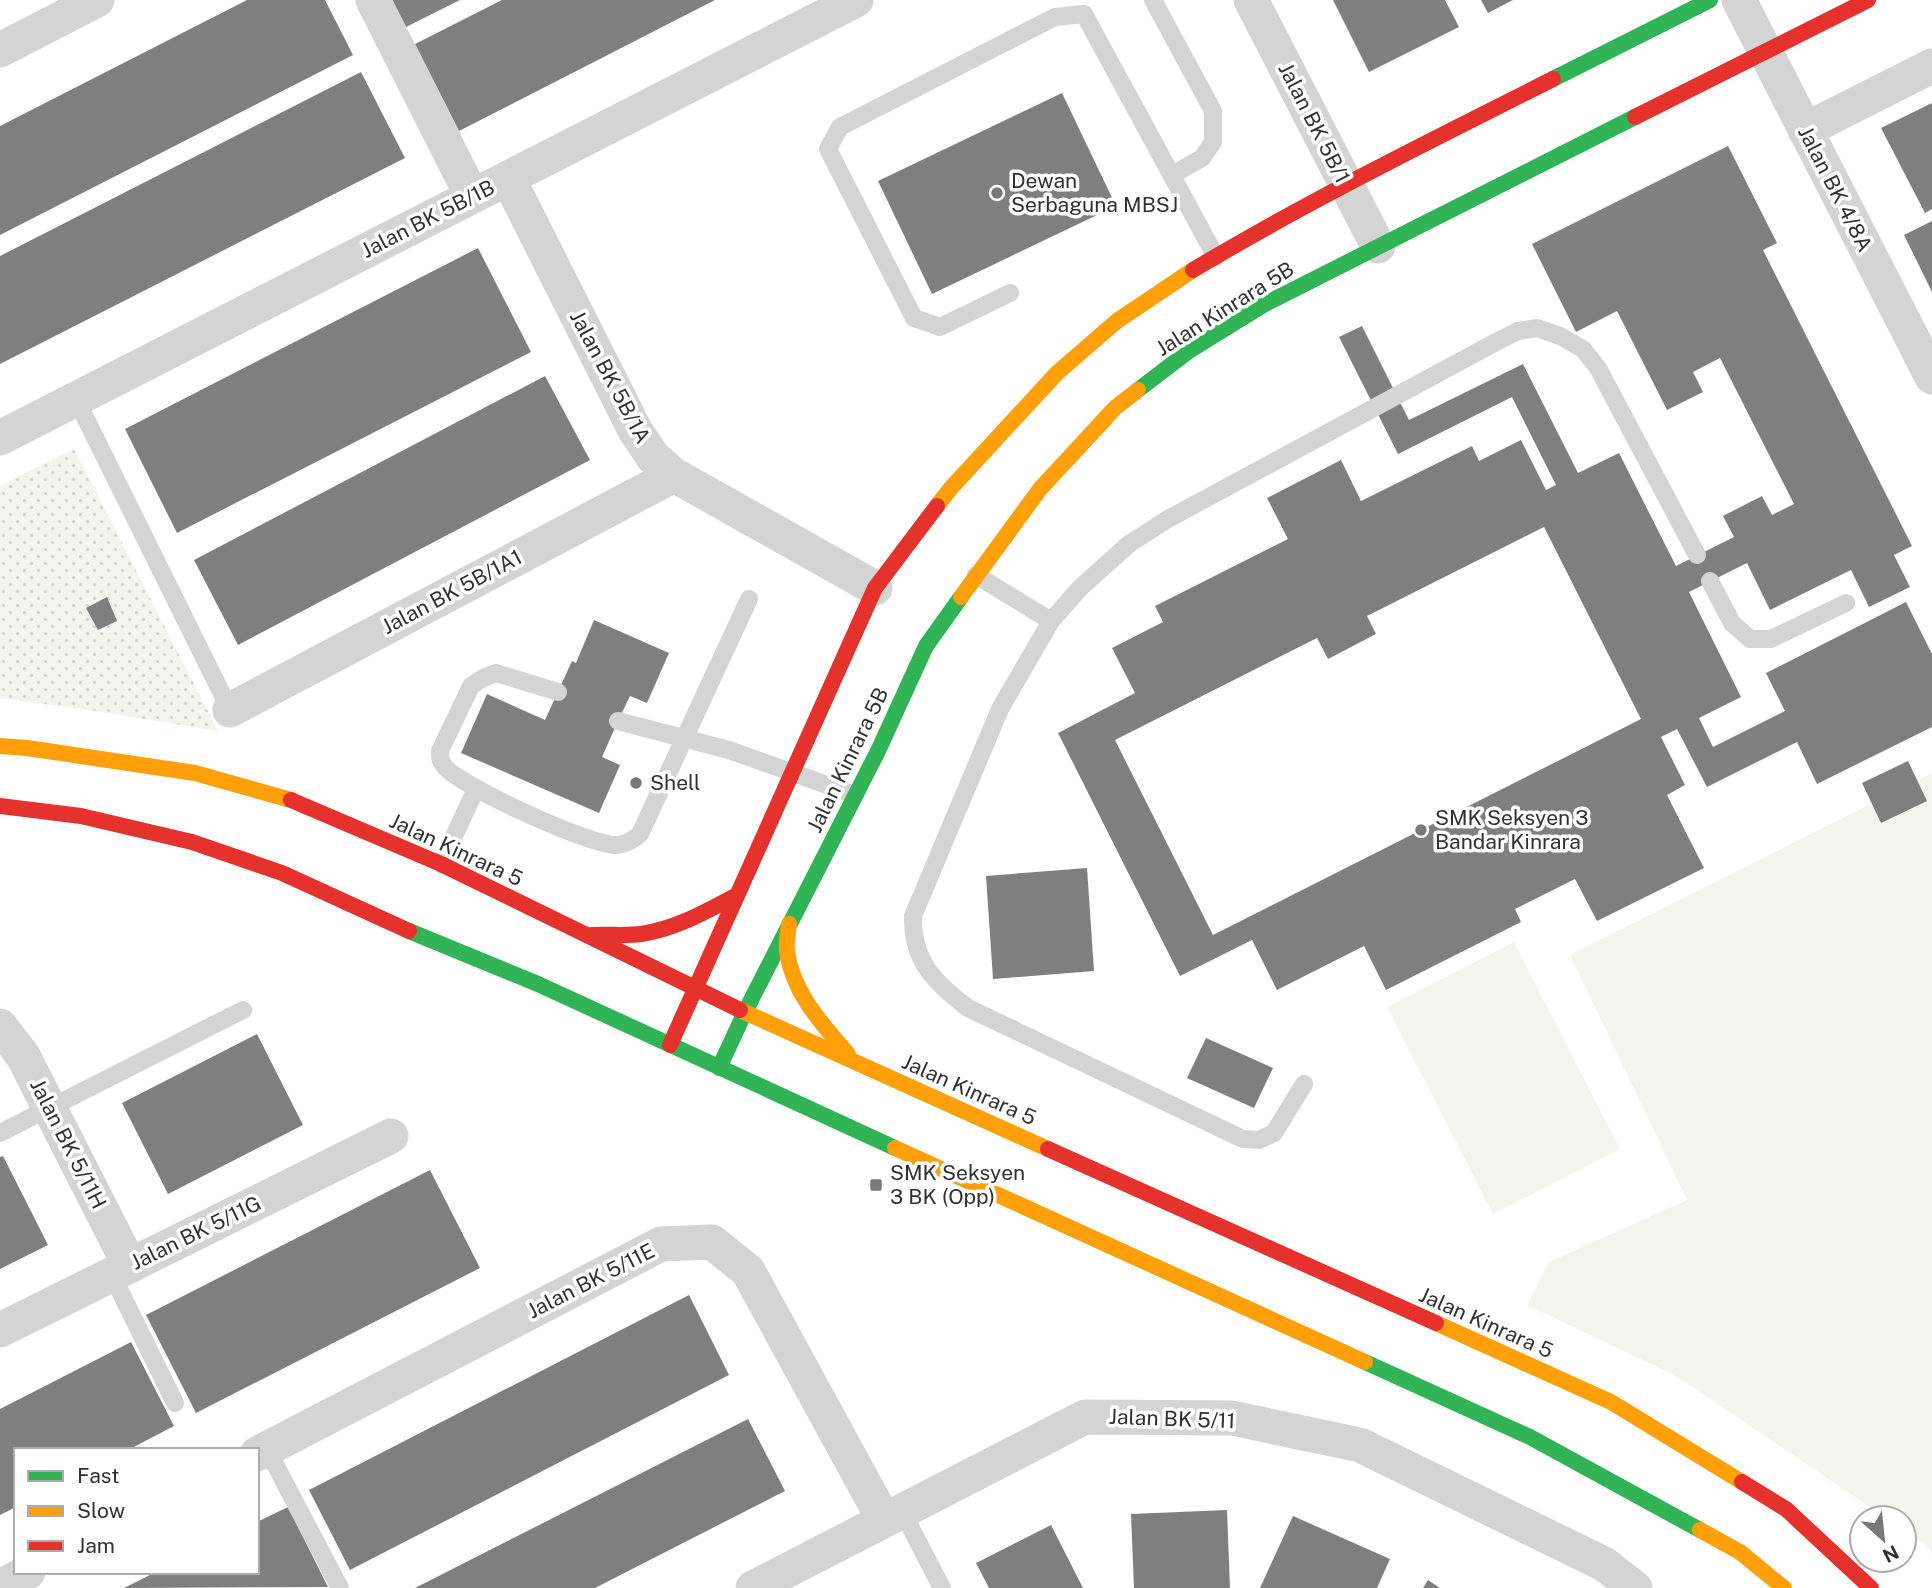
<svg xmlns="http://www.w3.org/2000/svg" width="1932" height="1588" viewBox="0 0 1932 1588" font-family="'Public Sans',sans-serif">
	<defs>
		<pattern id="park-dots" width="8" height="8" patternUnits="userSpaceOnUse" patternTransform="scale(1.75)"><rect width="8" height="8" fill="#f2f5ed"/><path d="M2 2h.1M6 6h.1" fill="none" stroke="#d0d2cc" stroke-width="1.8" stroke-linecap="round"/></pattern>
	</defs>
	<rect width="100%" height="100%" fill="#fff"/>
	<!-- park -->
	<path fill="url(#park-dots)" d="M74 449 218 731 102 712 0 698V486Z"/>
	<!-- garden -->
	<path fill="#f2f5ed" d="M1932 773V1554L1926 1545 1904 1530V1518H1886L1676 1376 1527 1305 1549 1262 1687 1200 1570 955Z
		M1514 942 1620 1149 1493 1214 1387 1007Z"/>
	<!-- building -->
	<path fill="#7f7f7f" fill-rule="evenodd" d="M247 0H325L353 55 0 235V126Z
		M392 0H460L406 27Z
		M502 0H715L459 131 415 44Z
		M1333 0H1445L1459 27 1369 72Z
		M1481 0H1513L1488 13Z
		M361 72 405 158 0 364V256Z
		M1062 93 1116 206 932 294 878 181Z
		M1932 103V209L1925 213 1881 128Z
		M1728 146 1777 243 1763 250 1912 546 1894 555 1910 587 1869 607 1851 570 1770 610 1747 563 1689 592 1741 697 1699 718 1713 747 1785 711 1766 673 1906 602 1932 654V727L1817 784 1797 742 1707 787 1677 729 1661 737 1685 785 1667 795 1704 868 1597 921 1575 879 1515 909 1521 922 1386 990 1364 946 1277 990 1252 940 1180 976 1058 733 1135 693 1112 648 1163 622 1155 606 1288 539 1267 498 1341 460 1361 501 1472 446 1479 461 1521 440 1546 490 1556 485 1512 397 1398 454 1339 337 1362 326 1409 420 1523 364 1578 473 1619 453 1676 566 1734 537 1723 516 1762 496 1772 515 1794 504 1720 358 1693 372 1703 392 1667 410 1617 311 1576 332 1532 244ZM1544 527 1641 719 1213 935 1115 740 1317 638 1328 659 1376 634 1367 616Z
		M1932 221V292L1904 235Z
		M478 248 531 352 177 533 125 429Z
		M545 376 590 460 238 645 194 560Z
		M107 597 117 621 98 630 86 608Z
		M594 620 669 653 647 703 630 696 618 721 602 757 620 765 599 813 461 753 487 694 545 720 572 661 576 663Z
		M1908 761 1927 801 1881 823 1862 783Z
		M1087 868 1094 971 993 979 986 876Z
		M257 1034 303 1125 168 1194 122 1103Z
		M1206 1038 1273 1068 1254 1108 1187 1078Z
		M3 1156 48 1245 0 1269V1157Z
		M430 1170 480 1268 196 1413 146 1315Z
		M689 1295 729 1375 350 1570 309 1490Z
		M131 1342 174 1426 128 1450H16V1507L0 1515V1409Z
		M748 1419 785 1491 595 1588H415Z
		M288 1507 328 1587 124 1588 156 1572H257V1522Z
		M1227 1510 1230 1588H1134L1131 1514Z
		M1293 1516 1390 1559 1377 1588H1260Z
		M1051 1525 1083 1588H989L976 1563Z
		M1428 1580 1440 1588H1423Z"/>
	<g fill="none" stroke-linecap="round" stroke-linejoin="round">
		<!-- lane -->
		<path stroke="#d4d4d4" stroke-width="18" d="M1153 0 1213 111V142L1202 158 1172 175
			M1010 293 940 327 914 318 828 149 840 127 1055 17 1084 14 1216 257
			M76 399 230 710
			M976 575 1051 621
			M1710 581 1732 623 1750 639H1771L1846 603
			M558 692 496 673 483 678 471 686 440 751C440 757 440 761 444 766 461 787 589 845 616 845 625 845 633 840 640 834L749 599
			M618 721 729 750 855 795
			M441 864 476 789
			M1304 1084 1274 1133 1259 1140 1243 1139 968 1008C935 983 912 961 913 916L1000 709 1051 621 1080 588 1129 544 1168 519 1496 342 1518 331 1537 328 1560 336 1583 349 1598 368 1697 555
			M0 1133 243 1010
			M112 1275 175 1403
			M267 1449 340 1588
			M902 1511 942 1588"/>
		<!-- street -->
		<path stroke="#d4d4d4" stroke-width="35" d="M373 0 472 196
			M1251 0 1378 246
			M1739 0 1932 377
			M0 50 97 0
			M1805 130 1932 66
			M508 178 635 430 653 457 674 475 875 588
			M0 438 856 0
			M230 710 674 475
			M0 1026 23 1056 130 1266
			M0 1330 391 1136
			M257 1454 661 1244 712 1242 748 1271 884 1520
			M0 1587 28 1572
			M753 1588 1085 1417 1232 1418 1360 1445 1604 1564 1635 1588"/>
		<!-- fast -->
		<path stroke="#30b455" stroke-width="16" d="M1553 79 1710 0
			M1138 390 1189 351 1265 304 1635 117
			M409 931 538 984 895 1148
			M719 1068 745 1012 878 751 926 646 961 597
			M1365 1362 1530 1437 1700 1530"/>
		<!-- slow -->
		<path stroke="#ff9f0a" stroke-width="16" d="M937 506 951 488 1057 373 1117 321 1193 270
			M961 597 1040 489 1115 408 1138 390
			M0 746 27 748 195 773 291 800
			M789 924C788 933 786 942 787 951 792 992 822 1024 848 1054
			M740 1010 1048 1149
			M895 1148 1365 1362
			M1436 1323 1611 1402 1742 1482
			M1700 1530 1740 1552 1784 1588"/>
		<!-- jam -->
		<path stroke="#e5322d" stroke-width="16" d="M1635 117 1868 0
			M1193 270C1310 200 1432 140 1553 79
			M291 800 441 864 740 1010
			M0 806 81 816 192 842 282 873 409 931
			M592 935C608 934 625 936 641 934 676 929 707 911 737 895
			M670 1045 875 588 937 506
			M1048 1149 1436 1323
			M1742 1482 1786 1509 1871 1588"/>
	</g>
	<!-- markers -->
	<g fill="#787878" stroke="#fff" stroke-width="2.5">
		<circle cx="997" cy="193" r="7"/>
		<circle cx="636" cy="783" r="7"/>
		<circle cx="1421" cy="830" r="7"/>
		<rect x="869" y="1178" width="14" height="14" rx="3.5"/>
	</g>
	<g text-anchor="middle" stroke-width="7" stroke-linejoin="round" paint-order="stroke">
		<!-- street labels -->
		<g font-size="21" fill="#303030" stroke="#fff">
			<text transform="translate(1314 123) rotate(63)" y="7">Jalan BK 5B/1</text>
			<text transform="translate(1835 189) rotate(63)" y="7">Jalan BK 4/8A</text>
			<text transform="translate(428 219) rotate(-27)" y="7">Jalan BK 5B/1B</text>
			<text transform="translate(1225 309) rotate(-32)" y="7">Jalan Kinrara 5B</text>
			<text transform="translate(610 377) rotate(62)" y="7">Jalan BK 5B/1A</text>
			<text transform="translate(452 592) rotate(-28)" y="7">Jalan BK 5B/1A1</text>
			<text transform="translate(848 760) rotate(-64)" y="7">Jalan Kinrara 5B</text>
			<text transform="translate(456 850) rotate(25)" y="7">Jalan Kinrara 5</text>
			<text transform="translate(969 1090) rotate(24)" y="7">Jalan Kinrara 5</text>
			<text transform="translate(68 1144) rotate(63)" y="7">Jalan BK 5/11H</text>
			<text transform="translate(196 1233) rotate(-26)" y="7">Jalan BK 5/11G</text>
			<text transform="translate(591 1281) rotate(-27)" y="7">Jalan BK 5/11E</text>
			<text transform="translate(1486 1323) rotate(24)" y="7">Jalan Kinrara 5</text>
			<text transform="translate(1172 1419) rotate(2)" y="7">Jalan BK 5/11</text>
		</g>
		<!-- poi labels -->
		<g font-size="21" fill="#303030" stroke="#fff" text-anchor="start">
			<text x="1011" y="188">Dewan<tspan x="1011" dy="24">Serbaguna MBSJ</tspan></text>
			<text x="650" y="790">Shell</text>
			<text x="1435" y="825">SMK Seksyen 3<tspan x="1435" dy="24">Bandar Kinrara</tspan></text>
			<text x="890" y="1180">SMK Seksyen<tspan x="890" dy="24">3 BK (Opp)</tspan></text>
		</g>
	</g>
	<!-- legend -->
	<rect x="14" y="1448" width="245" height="126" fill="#ffffff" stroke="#acacac" stroke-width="2"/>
	<rect x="28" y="1471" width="35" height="10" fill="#30b455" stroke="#acacac" stroke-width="2"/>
	<text x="77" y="1483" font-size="21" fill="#303030">Fast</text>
	<rect x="28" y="1506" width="35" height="10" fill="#ff9f0a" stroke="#acacac" stroke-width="2"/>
	<text x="77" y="1518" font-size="21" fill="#303030">Slow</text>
	<rect x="28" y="1541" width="35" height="10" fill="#e5322d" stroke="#acacac" stroke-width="2"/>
	<text x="77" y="1553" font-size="21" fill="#303030">Jam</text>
	<!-- north arrow -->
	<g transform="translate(1883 1539) rotate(153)"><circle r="33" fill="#ffffff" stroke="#acacac" stroke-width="2"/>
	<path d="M0-5L12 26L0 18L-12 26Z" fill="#787878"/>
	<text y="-10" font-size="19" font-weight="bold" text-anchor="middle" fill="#303030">N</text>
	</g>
</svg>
